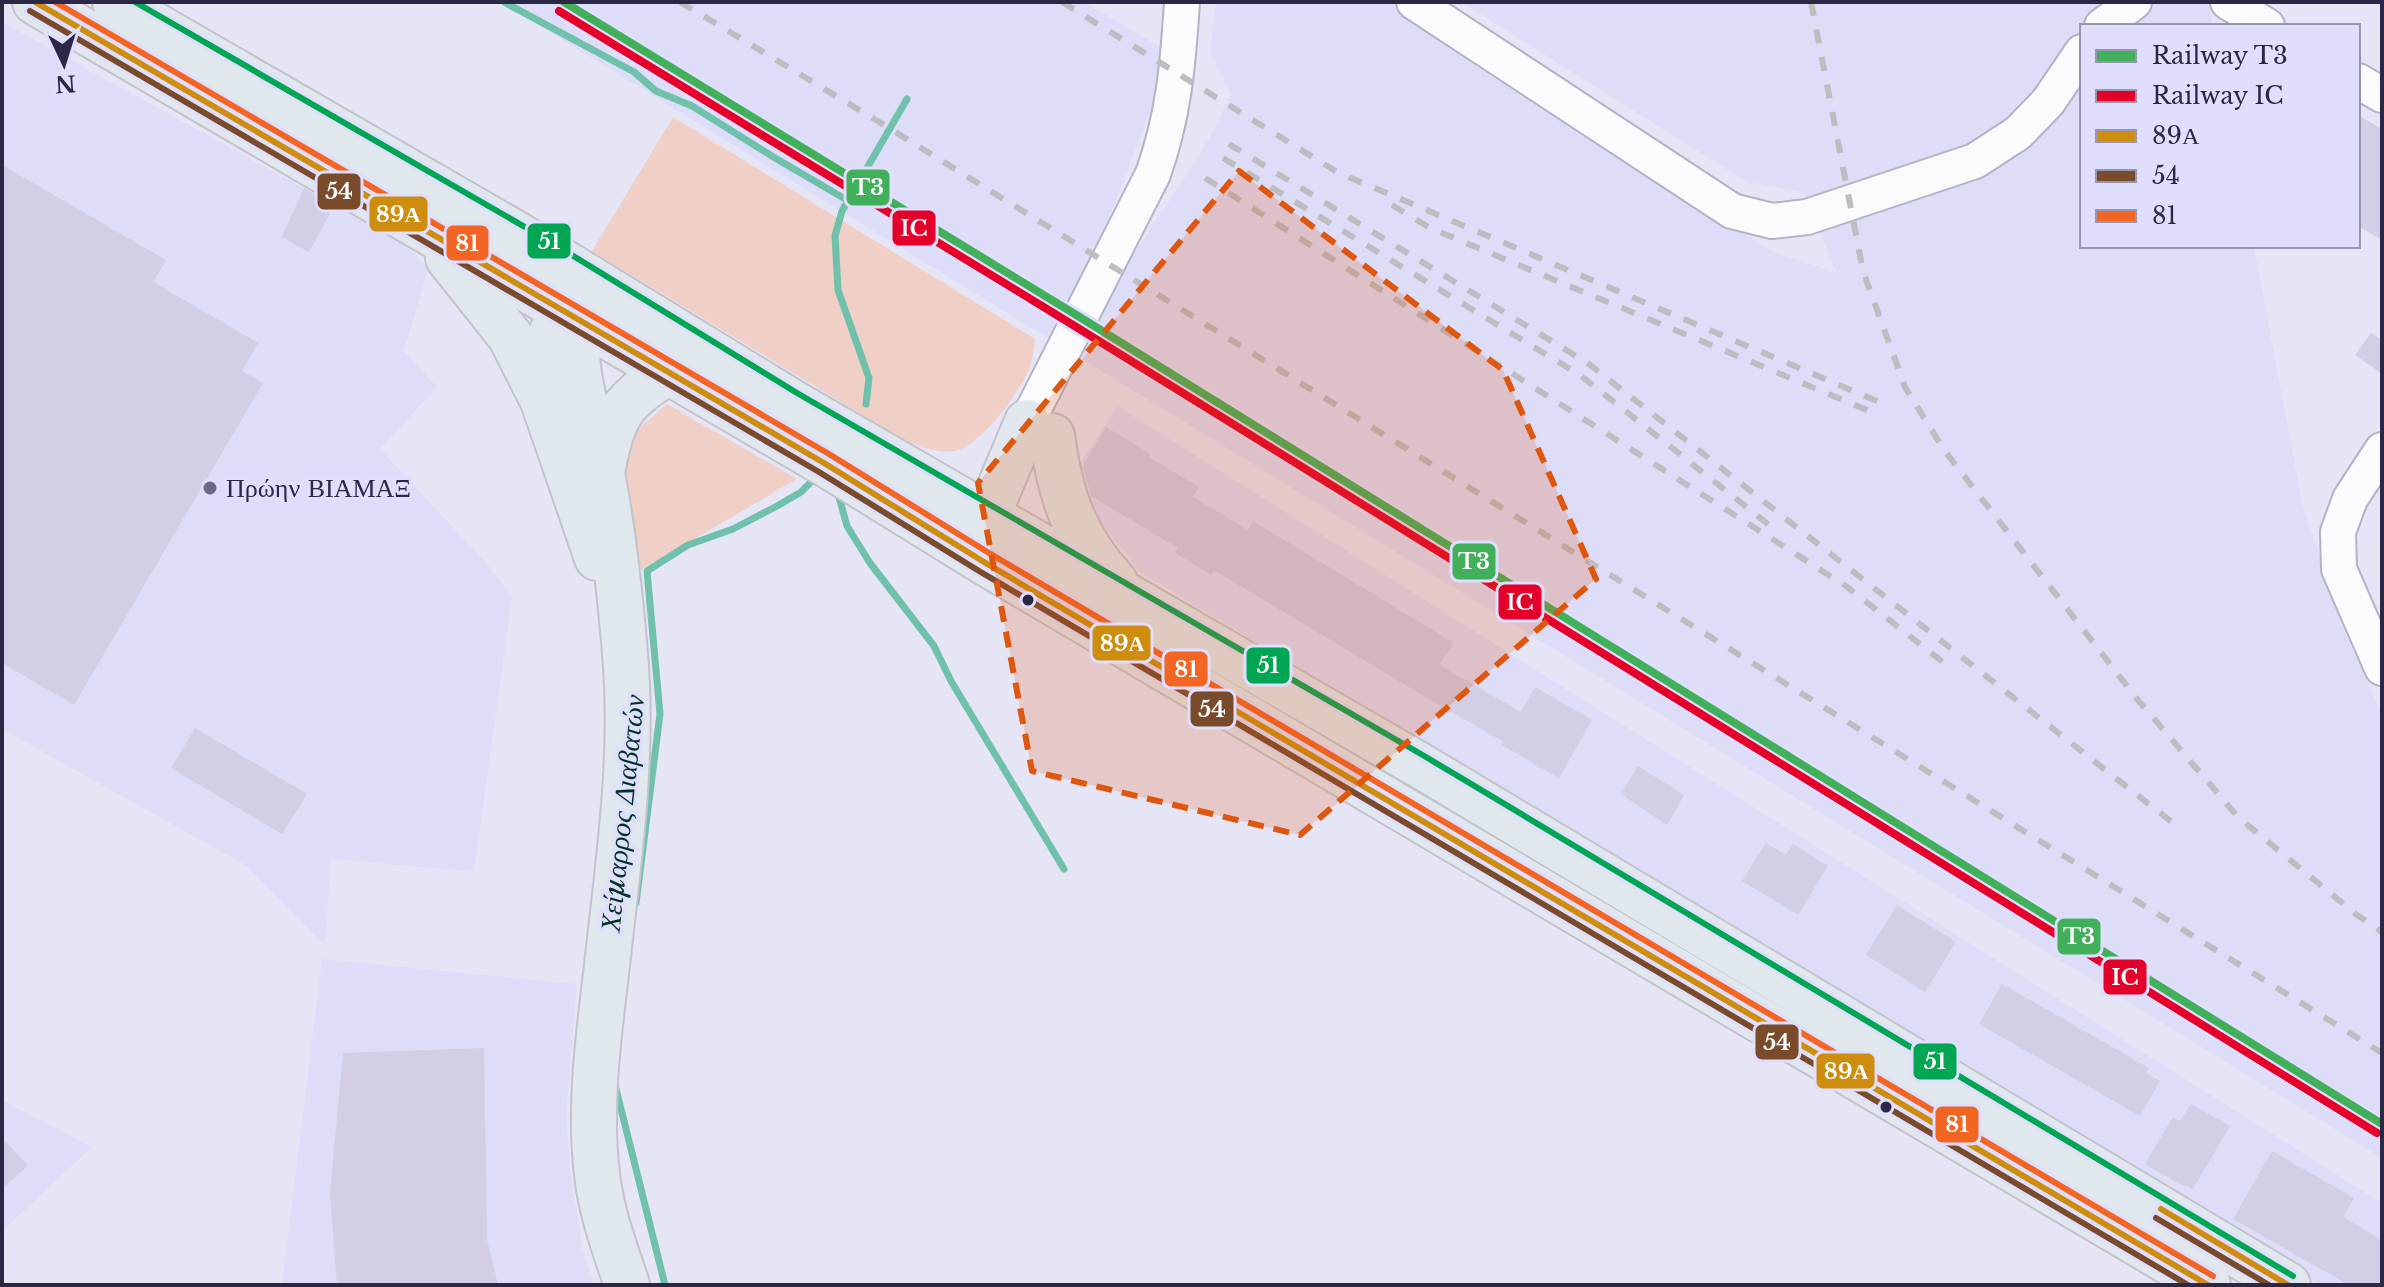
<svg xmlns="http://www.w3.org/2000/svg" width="2384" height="1287" viewBox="0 0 2384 1287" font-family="'Libre Baskerville',serif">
	<rect width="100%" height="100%" fill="#e6e5f6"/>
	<!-- built -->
	<path fill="#deddf7" d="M501 2H1084L1172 54 1099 244 1128 262 1184 179 1214 130 1231 94 1210 52 1216 2H1389L1771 251 1836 272 1804 193 1747 182 1461 2H2208L2213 26H2082V246H2254L2302 502 2344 631 2382 714V1158Z
		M2 22 274 172 387 231 429 267 404 351 437 387 380 449 487 564 512 597 474 872 331 859 325 946 247 866 2 729Z
		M1117 406 2382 1203V1285H2319L1140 572 1069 481Z
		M322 959 577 984 566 1116 570 1169 583 1251 594 1285H282Z
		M2 1100 92 1147 2 1231Z"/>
	<!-- green -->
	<path fill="#efcfc6" d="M673 117 1035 339C1034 347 1033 356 1031 364 1023 389 982 445 955 451 936 454 920 446 902 439L592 251Z
		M667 404 797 479 641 570C633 536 611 463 634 434 643 423 657 414 667 404Z"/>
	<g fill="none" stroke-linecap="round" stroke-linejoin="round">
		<!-- stream -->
		<path stroke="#70c1ac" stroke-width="7" d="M504 2 634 72 656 91 692 106 775 158 847 200
			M866 404 869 378 838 290 835 236 842 211 907 99
			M837 490 847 526 870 563 934 646 951 681 1064 869
			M636 903 660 714 647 571 688 545 733 529 777 506 801 492 818 475
			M615 1085 665 1285"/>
	</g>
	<!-- building -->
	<path fill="#d1cee6" d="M2358 115 2382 129V240L2358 226Z
		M2 165 166 260 153 282 258 343 242 371 263 383 74 705 2 663Z
		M304 188 334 206 309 252 282 237Z
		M2371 333 2382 340V374L2355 355Z
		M1106 427 1151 454 1149 457 1199 487 1193 497 1248 530 1253 521 1454 643 1440 665 1521 712 1535 687 1592 720 1559 778 1502 745 1504 742 1422 695 1217 572 1214 571 1211 575 1175 553 1178 548 1091 496 1083 466Z
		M195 728 307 794 282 834 171 768Z
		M1638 766 1684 795 1667 825 1621 794Z
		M1766 843 1786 855 1793 844 1828 866 1798 915 1742 881Z
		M1897 905 1956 942 1925 992 1866 955Z
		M2002 984 2149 1068 2146 1073 2160 1081 2140 1116 1979 1024Z
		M484 1048 487 1240 498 1285H337L330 1193 343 1053Z
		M2191 1104 2230 1126 2193 1189 2186 1185 2185 1187 2145 1164 2173 1117 2180 1121Z
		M2 1138 28 1165 2 1189Z
		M2272 1151 2354 1198 2343 1217 2382 1240V1285H2349L2233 1219Z"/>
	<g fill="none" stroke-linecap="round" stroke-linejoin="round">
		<defs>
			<path id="minor" d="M1414 2 1732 211 1772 221 1807 217 1975 161 2018 133 2048 102 2082 52
				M2228 2 2267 26
				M2102 26 2134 2
				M2358 81 2382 95
				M1027 422 1153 174C1174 115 1178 64 1182 2
				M2382 450 2350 499 2338 532 2339 569 2382 668"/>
			<path id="major" d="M35 2 824 463 984 562 2208 1285
				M115 2 539 247 792 402 1421 766 2288 1285
				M448 258 510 336 542 399
				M570 293 548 340 543 365V401L597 558
				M592 297C583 312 577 324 577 342 575 384 595 432 602 473 614 536 621 602 626 666 633 768 617 873 606 974 598 1040 589 1108 597 1174 601 1212 615 1249 627 1285
				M1052 436C1060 494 1074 538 1115 582
				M603 467C614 412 622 402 668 372
				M986 544 995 498 1027 422"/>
		</defs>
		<!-- minor casing -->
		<use href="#minor" stroke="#b4b2c7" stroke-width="38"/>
		<!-- major casing -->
		<use href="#major" stroke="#c4c2cf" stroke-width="48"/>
		<!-- minor -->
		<use href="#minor" stroke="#fbfbfe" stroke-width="34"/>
		<!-- major -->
		<use href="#major" stroke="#e0e8ed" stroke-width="44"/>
		<!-- rail -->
		<path stroke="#bcbcc1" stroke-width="6" stroke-dasharray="14 14" stroke-linecap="butt" d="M680 2 876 120 2382 1053
			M1062 2 1337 172 1884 404
			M1811 2 1863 271 1905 387 1944 450 2137 699 2238 817 2357 915 2382 932
			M1229 144 1589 364 2178 827
			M1223 158 1580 375 1773 528
			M1205 178 1846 586 1953 670
			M1392 205 1430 228 1879 415"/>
		<defs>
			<path id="bus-1" d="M35 2 824 463 984 562 2208 1285
				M2161 1209 2288 1285"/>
			<path id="bus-2" d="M30 11 819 472 979 571 2188 1285
				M2156 1218 2269 1285"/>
			<path id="bus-3" d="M55 2 829 454 989 553 2213 1276"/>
			<path id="bus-4" d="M135 2 544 238 797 393 1426 757 2293 1276"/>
		</defs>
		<!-- bus-1 casing -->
		<use href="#bus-1" stroke="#e0defd" stroke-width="12"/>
		<!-- bus-2 casing -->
		<use href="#bus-2" stroke="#e0defd" stroke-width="12"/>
		<!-- bus-3 casing -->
		<use href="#bus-3" stroke="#e0defd" stroke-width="12"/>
		<!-- bus-4 casing -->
		<use href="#bus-4" stroke="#e0defd" stroke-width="12"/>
		<!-- bus-1 -->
		<use href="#bus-1" stroke="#ce8d0e" stroke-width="6"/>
		<!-- bus-2 -->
		<use href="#bus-2" stroke="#7a4b2a" stroke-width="6"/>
		<!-- bus-3 -->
		<use href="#bus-3" stroke="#f26522" stroke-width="6"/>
		<!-- bus-4 -->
		<use href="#bus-4" stroke="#00a651" stroke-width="6"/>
		<defs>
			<path id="rail-1" d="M564 2 1078 316 2382 1124"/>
			<path id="rail-2" d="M559 11 1073 325 2377 1133"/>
		</defs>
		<!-- rail-1 casing -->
		<use href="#rail-1" stroke="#e0defd" stroke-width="14"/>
		<!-- rail-2 casing -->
		<use href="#rail-2" stroke="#e0defd" stroke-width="14"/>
		<!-- rail-1 -->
		<use href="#rail-1" stroke="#42b05a" stroke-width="8"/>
		<!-- rail-2 -->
		<use href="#rail-2" stroke="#e4002b" stroke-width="8"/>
	</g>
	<!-- marked area -->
	<path fill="#df570f" fill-opacity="0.2" stroke="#df570f" stroke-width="6" stroke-dasharray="16 10" stroke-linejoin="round" d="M1239 171 1503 370 1596 579 1300 835 1032 771 978 483Z"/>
	<!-- markers -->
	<circle fill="#6c6a83" stroke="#e0defd" stroke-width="3" cx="210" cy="488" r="8"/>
	<g fill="#2b2845" stroke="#e0defd" stroke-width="3">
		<circle cx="1028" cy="600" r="7"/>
		<circle cx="1886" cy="1107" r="7"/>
	</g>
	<g text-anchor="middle" stroke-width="7" stroke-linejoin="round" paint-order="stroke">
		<!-- poi labels -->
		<g font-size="26" fill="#2b2845" stroke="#e0defd" text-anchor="start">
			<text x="226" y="497">Πρώην ΒΙΑΜΑΞ</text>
		</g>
		<!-- water labels -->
		<g font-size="28" font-style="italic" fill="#003324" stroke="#e0defd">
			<text transform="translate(622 813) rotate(-84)" y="10">Χείμαρρος Διαβατών</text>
		</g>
	</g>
	<g stroke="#e0defd" stroke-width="3">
		<rect x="845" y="168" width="46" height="39" rx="8" fill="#42b05a"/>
		<rect x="316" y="172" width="46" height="39" rx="8" fill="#7a4b2a"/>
		<rect x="368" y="195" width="61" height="38" rx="8" fill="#ce8d0e"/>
		<rect x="891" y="209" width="46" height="38" rx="8" fill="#e4002b"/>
		<rect x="526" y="222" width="46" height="38" rx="8" fill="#00a651"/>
		<rect x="445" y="224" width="45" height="38" rx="8" fill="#f26522"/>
		<rect x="1451" y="542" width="46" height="39" rx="8" fill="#42b05a"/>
		<rect x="1497" y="583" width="46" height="38" rx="8" fill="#e4002b"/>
		<rect x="1091" y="624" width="61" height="38" rx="8" fill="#ce8d0e"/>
		<rect x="1245" y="646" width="46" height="39" rx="8" fill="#00a651"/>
		<rect x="1163" y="650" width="46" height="38" rx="8" fill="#f26522"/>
		<rect x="1189" y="690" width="46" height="38" rx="8" fill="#7a4b2a"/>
		<rect x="2056" y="917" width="46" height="39" rx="8" fill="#42b05a"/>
		<rect x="2102" y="958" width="46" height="38" rx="8" fill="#e4002b"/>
		<rect x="1754" y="1023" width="46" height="38" rx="8" fill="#7a4b2a"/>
		<rect x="1912" y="1042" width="46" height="39" rx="8" fill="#00a651"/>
		<rect x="1815" y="1052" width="61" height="38" rx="8" fill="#ce8d0e"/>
		<rect x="1934" y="1105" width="46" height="39" rx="8" fill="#f26522"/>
	</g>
	<g font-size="22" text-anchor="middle" font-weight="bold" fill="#fff">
		<text x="868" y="195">T3</text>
		<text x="339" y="199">54</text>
		<text x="398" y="222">89Α</text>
		<text x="914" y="236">IC</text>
		<text x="549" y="249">51</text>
		<text x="467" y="251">81</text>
		<text x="1474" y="569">T3</text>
		<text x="1520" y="610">IC</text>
		<text x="1122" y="651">89Α</text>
		<text x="1268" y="673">51</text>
		<text x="1186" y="677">81</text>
		<text x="1212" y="717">54</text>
		<text x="2079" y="944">T3</text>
		<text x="2125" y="985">IC</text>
		<text x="1777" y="1050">54</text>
		<text x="1935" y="1069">51</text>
		<text x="1846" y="1079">89Α</text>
		<text x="1957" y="1132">81</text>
	</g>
	<!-- border -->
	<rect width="2384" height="1287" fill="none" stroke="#2b2845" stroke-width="8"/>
	<!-- legend -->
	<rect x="2080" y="24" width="280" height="224" fill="#e0defd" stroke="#9895b3" stroke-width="2"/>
	<rect x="2096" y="50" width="40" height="12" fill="#42b05a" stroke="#9895b3" stroke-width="2"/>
	<text x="2152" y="64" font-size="24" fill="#2b2845">Railway T3</text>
	<rect x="2096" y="90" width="40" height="12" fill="#e4002b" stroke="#9895b3" stroke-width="2"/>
	<text x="2152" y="104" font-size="24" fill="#2b2845">Railway IC</text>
	<rect x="2096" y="130" width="40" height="12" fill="#ce8d0e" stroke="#9895b3" stroke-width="2"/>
	<text x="2152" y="144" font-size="24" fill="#2b2845">89Α</text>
	<rect x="2096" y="170" width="40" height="12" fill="#7a4b2a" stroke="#9895b3" stroke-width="2"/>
	<text x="2152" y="184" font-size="24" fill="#2b2845">54</text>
	<rect x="2096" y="210" width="40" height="12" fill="#f26522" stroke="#9895b3" stroke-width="2"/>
	<text x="2152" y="224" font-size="24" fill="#2b2845">81</text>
	<!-- north arrow -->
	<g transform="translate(64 64) rotate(176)" stroke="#e0defd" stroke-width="6" paint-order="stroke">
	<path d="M0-6L14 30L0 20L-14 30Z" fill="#2b2845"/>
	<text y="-12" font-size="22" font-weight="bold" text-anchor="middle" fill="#2b2845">N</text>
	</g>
</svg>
